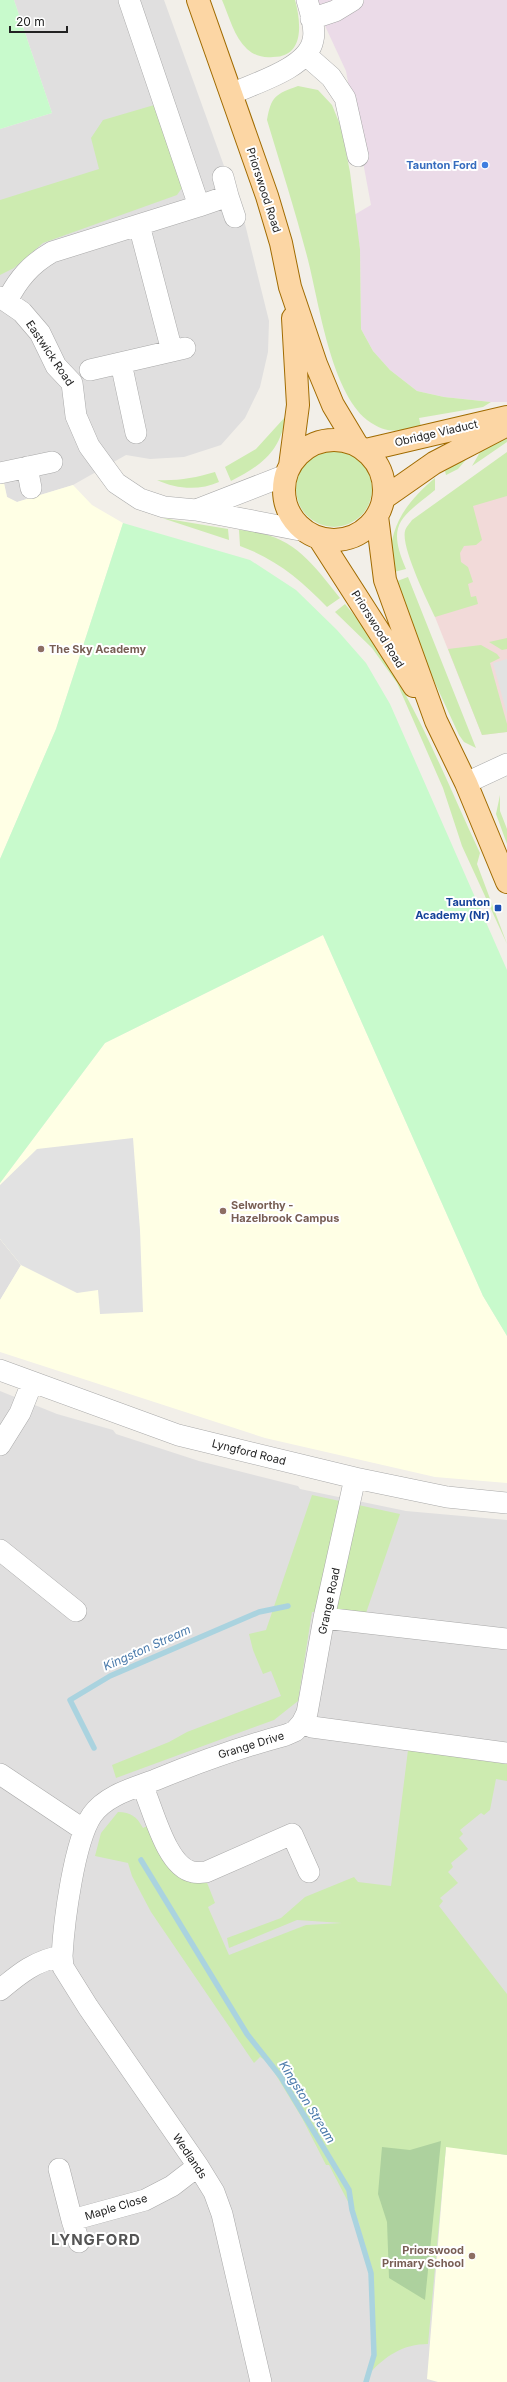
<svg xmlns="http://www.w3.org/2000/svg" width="507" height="2382" viewBox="0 0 507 2382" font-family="Inter,sans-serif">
	<rect width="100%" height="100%" fill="#f2efe9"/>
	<!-- residential -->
	<path fill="#e0dfdf" d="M14 0H164L245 224 269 321 268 352 260 387 245 418 221 445 184 457 150 459 126 455 73 485 17 502 7 497 4 483 0 484V129L52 113Z
		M0 1239 21 1265 0 1300Z
		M0 1391 57 1414 113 1430 116 1434 199 1461 298 1486 300 1489 406 1511 507 1520V2382H0Z"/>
	<!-- commercial -->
	<path fill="#f2dad9" d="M507 474V732L482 735 435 617 419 556 430 516Z"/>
	<!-- industrial -->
	<path fill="#ebdbe8" d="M313 0H507V402H491L444 397 417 391 390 370 373 351 361 329 360 249 354 215 371 205 346 71Z"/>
	<!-- education -->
	<path fill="#ffffe5" d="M4 483 7 497 17 502 73 485 92 505 123 523 56 729 0 859V484Z
		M323 935 483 1296 507 1336V1483L435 1477 265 1438 0 1352V1300L21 1265 0 1239V1183L105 1043Z
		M446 2146 507 2155V2382H438L427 2379Z"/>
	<!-- grass -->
	<path fill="#cdebb0" d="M222 0H295C301 22 305 57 273 57 263 58 255 56 247 49 234 37 229 16 222 0Z
		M298 86 318 90 332 105 341 127 350 172 360 249 361 329 373 351 390 370 417 391 444 397 491 402 483 407 419 418 421 427C400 431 387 435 367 420 331 391 319 303 308 260 296 213 281 167 267 120 271 96 276 94 298 86Z
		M161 103 184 185 177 195 43 243 14 268 0 275V200L99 169 91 138 103 120Z
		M286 416C280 452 262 465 231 481L225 467 256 449Z
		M507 435V442L472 466 483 447Z
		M296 489a38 38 0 1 1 76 0a38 38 0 1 1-76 0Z
		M507 452V496L473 506 482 540 476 545 464 546 460 553 461 562 468 567 473 582 468 584 471 597 476 596 478 604 435 617C427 600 401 547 405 531 406 527 410 523 412 520Z
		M470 455 458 469 446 475 445 471Z
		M215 472 219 482C199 491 176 489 157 480 177 481 195 478 215 472Z
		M435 478V490C401 518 386 523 406 569L390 573C388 529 402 506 435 478Z
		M162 518 228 529 229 540Z
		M239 530C291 533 310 560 340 598L327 607C301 580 276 559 240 546Z
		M408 577 476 748 464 742 459 735 395 596 392 583Z
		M345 604C407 677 440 768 480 853L477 864 507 944 462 846 443 788 397 683 372 648 335 612Z
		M507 638V649L502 650 489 642Z
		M481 645 497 654 500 658 490 663 507 724V732L482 735 448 649Z
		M500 795V811L507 829V844L496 814Z
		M312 1495 400 1514 366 1613 312 1612 298 1701 274 1720 116 1778 112 1765 169 1742 187 1732 281 1696 271 1671 263 1674 253 1650 249 1634 266 1630Z
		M408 1750 507 1764V1781L496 1779 490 1810 484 1815 481 1813 460 1830 463 1834 459 1838 468 1849 451 1863 453 1867 448 1872 458 1883 440 1898 443 1901 439 1906 507 1994V2155L446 2147 428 2344C403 2344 385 2356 368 2375L372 2354 374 2291 359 2223 329 2165H326L302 2118 268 2062 260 2057 254 2063 151 1912 132 1876 128 1863 95 1856 101 1833 118 1812C131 1812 137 1817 143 1828L149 1825 206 1880 215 1903 208 1907 229 1955 306 1925 342 1923 297 1920 229 1948 227 1938 281 1918 305 1897 354 1877 358 1882 391 1886Z"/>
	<!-- forest -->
	<path fill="#add19e" d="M441 2141 425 2300 389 2278 387 2222 378 2194 382 2147 410 2150Z"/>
	<!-- park -->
	<path fill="#c8facc" d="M0 0H14L52 113 0 129Z
		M123 523 250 560 296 590 337 630 366 663 390 704 507 970V1336L483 1296 323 935 105 1043 0 1183V859L56 729Z"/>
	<!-- parking -->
	<path fill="#e2e2e2" d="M507 659V714L493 663Z
		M133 1138 140 1230 143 1312 100 1314 98 1290 77 1293 21 1265 0 1239V1185L37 1149Z"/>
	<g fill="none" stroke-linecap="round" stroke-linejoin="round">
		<!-- stream -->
		<path stroke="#aad3df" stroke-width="5.5" d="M94 1748 70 1700 110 1676 259 1612 288 1606
			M141 1860 247 2034 281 2077 349 2190 352 2210 371 2273 374 2355 366 2382"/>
		<defs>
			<path id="minor" d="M129 0 199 206 228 196 235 217
				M311 19 335 11 353 0
				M306 55 331 77 345 98 358 156
				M231 94C255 83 308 68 313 40 316 29 310 10 307 0
				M223 177 228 196
				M139 225 172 351
				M0 297 22 312 40 333 56 366 72 383 76 416 89 446 116 483 140 499 164 507 196 510 305 531
				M7 301C18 279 31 264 52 252L199 206
				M121 363 136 433
				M90 370 185 348
				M27 467 31 488
				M0 473 52 462
				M196 510 286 475
				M466 783 507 764
				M0 1370 178 1435 355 1478 447 1497 507 1503
				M0 1445 20 1413 32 1383
				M0 1550 76 1611
				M324 1618 507 1639
				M302 1723 307 1713 324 1618 355 1478
				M0 1774 84 1830
				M142 1785C153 1808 166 1867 193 1872 197 1873 202 1872 206 1872L292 1834 309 1872
				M62 1956 63 1967 88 2007 198 2166 214 2192 222 2214 261 2382
				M0 1990C19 1974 36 1960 62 1956 64 1921 74 1842 92 1815 106 1795 134 1788 155 1780 199 1762 241 1747 286 1735L295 1731 302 1723 312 1727 507 1753
				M59 2169 72 2220 145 2200 172 2186 198 2166
				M72 2220 79 2242"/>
			<path id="major" d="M198 0 267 196 281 243 290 287 316 364 333 405 357 445
				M284 490a50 50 0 1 1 100 0a50 50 0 1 1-100 0Z
				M366 450 507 417
				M290 466 298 405 293 318
				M384 498 434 463 507 425
				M377 516 385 580 436 721 466 783 507 882
				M319 538 414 686"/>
		</defs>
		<!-- minor casing -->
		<use href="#minor" stroke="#a9a9a9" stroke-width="22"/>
		<!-- major casing -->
		<use href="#major" stroke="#a06b00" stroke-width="24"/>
		<!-- minor -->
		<use href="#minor" stroke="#fff" stroke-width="21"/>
		<!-- major -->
		<use href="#major" stroke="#fcd6a4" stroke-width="22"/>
	</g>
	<!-- markers -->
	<circle fill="#3f7fe0" stroke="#fff" stroke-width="1.5" cx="485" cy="165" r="4"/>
	<g fill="#8d6e63" stroke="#fff" stroke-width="1.5">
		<circle cx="41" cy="649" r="4"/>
		<circle cx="223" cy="1211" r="4"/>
		<circle cx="472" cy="2256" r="4"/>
	</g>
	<rect fill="#1a4fb4" stroke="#fff" stroke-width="1.5" x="494" y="904" width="8" height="8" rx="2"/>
	<g text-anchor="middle" stroke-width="4" stroke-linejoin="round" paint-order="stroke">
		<!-- shop labels -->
		<g font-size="11" font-weight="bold" fill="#366cbe" stroke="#fff" text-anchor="end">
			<text x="477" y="169">Taunton Ford</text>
		</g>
		<!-- street labels -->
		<g font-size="11" fill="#222" stroke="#fff">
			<text transform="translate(264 190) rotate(72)" y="4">Priorswood Road</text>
			<text transform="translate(50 353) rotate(56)" y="4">Eastwick Road</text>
			<text transform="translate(436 433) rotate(-13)" y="4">Obridge Viaduct</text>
			<text transform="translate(378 629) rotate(58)" y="4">Priorswood Road</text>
			<text transform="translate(249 1452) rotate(14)" y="4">Lyngford Road</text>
			<text transform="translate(329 1601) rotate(-78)" y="4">Grange Road</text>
			<text transform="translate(251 1745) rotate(-17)" y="4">Grange Drive</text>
			<text transform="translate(190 2156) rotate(56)" y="4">Wedlands</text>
			<text transform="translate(116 2207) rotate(-17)" y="4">Maple Close</text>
		</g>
		<!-- education labels -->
		<g font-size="11" font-weight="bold" fill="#785e54" stroke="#fff" text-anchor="start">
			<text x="49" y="653">The Sky Academy</text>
			<text x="231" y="1209">Selworthy -<tspan x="231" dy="13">Hazelbrook Campus</tspan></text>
			<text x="464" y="2254" text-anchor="end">Priorswood<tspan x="464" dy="13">Primary School</tspan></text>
		</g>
		<!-- transit labels -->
		<g font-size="11" font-weight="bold" fill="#164399" stroke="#fff" text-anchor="end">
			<text x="490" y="906">Taunton<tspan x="490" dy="13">Academy (Nr)</tspan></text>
		</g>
		<!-- water labels -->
		<g font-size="12" font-style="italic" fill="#4a7aab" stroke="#fff">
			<text transform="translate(147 1648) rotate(-24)" y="4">Kingston Stream</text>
			<text transform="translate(307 2102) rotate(58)" y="4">Kingston Stream</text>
		</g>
		<!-- district labels -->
		<g font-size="15" font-weight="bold" letter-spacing="1" fill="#555" stroke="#fff">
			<text x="96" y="2245">LYNGFORD</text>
		</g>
	</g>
	<!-- scale -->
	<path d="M10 26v6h57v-6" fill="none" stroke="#222222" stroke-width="2"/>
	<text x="16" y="26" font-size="12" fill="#222222" stroke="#ffffff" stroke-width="3" paint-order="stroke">20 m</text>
</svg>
